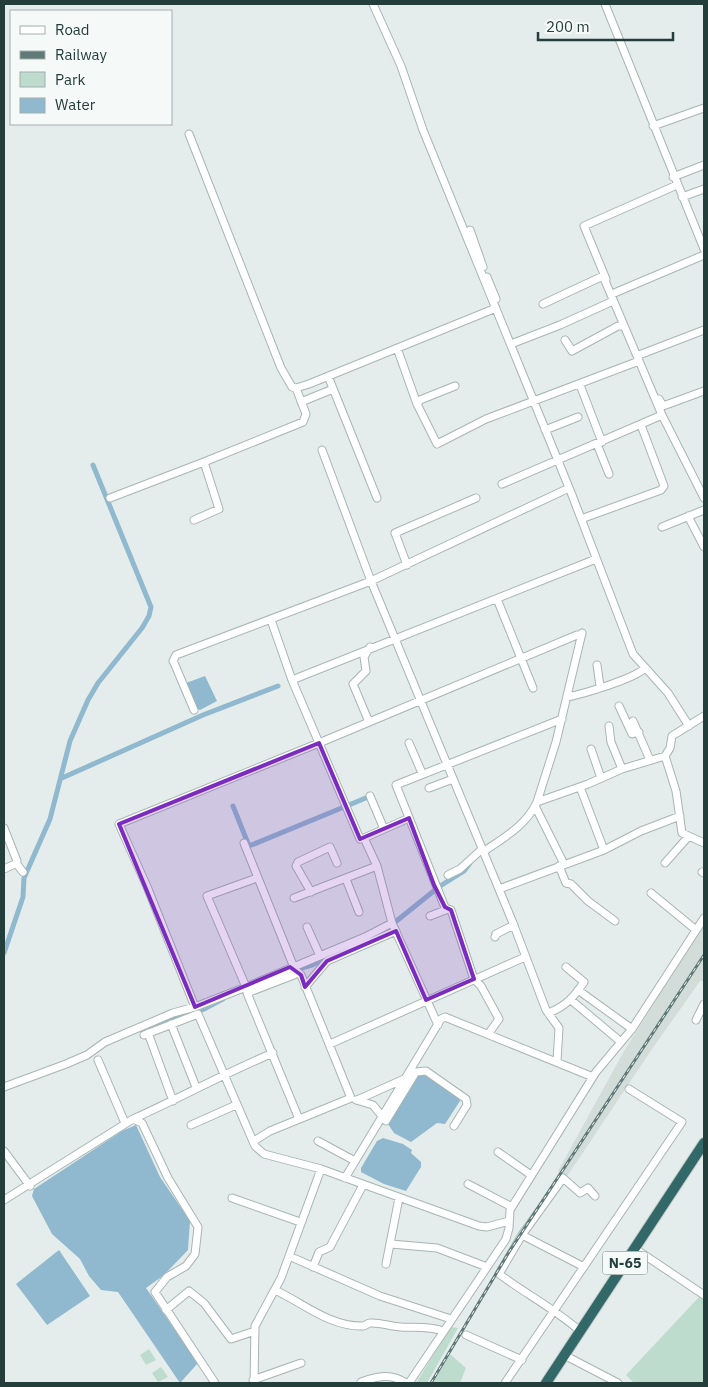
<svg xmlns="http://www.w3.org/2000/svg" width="708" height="1387" viewBox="0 0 708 1387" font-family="'IBM Plex Sans',sans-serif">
	<rect width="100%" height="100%" fill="#e4edeb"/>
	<!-- built -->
	<path fill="#d2ddda" d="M704 924V981H700L650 1052 566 1178 558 1171 623 1053Z"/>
	<!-- green -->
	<path fill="#bedccd" d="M699 1297 704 1300V1383H634L626 1375Z
		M451 1327 458 1328 427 1383H416Z
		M149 1349 156 1360 146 1365 140 1355Z
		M450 1354 466 1368 460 1383H433Z
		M161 1367 168 1377 158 1382 152 1373Z"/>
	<!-- water -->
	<path fill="#90b8ce" d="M205 676 217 701 200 710 195 708 186 683Z
		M424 1072 457 1095 460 1101 445 1124 437 1123 411 1142 394 1133 388 1124 417 1073Z
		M136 1125 160 1177 190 1221 188 1250 164 1275 146 1288 198 1363 180 1383 118 1292 101 1290 89 1276 80 1259 52 1234 32 1196 34 1189 122 1131Z
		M383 1138 403 1144 412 1150 411 1153 421 1162V1167L406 1191 384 1184 361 1172V1168L377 1141Z
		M59 1250 90 1296 47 1325 16 1284Z"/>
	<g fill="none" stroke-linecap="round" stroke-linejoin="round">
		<!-- canal -->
		<path stroke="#90b8ce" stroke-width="5" d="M62 778 203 715 278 686
			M349 805 368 797
			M233 806 249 846 344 807
			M437 888 464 871 470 863
			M394 923 435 890
			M4 953 23 897 24 878 50 819 70 741 88 700 98 683 142 628 149 616 151 607 93 465
			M298 969 312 965 357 944
			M158 1024 204 1009 223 999"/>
		<defs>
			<path id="minor" d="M373 4 401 66 423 130 572 495 633 654 668 693 689 726
				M605 4 704 249
				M653 126 704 108
				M189 134 281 368 292 387 296 388 309 384 496 308
				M673 177 704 165
				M682 197 704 189
				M470 230 483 267
				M487 277 496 299
				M606 279 584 226 677 185
				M612 294 704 255
				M565 340 572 351 618 326H624
				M511 344 560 325 613 301
				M397 348 417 404 437 444 486 419 639 361
				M639 355 704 330
				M328 376 377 498
				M580 385 602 442
				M659 399 663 406 704 391
				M301 402 333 389
				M417 404 420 400 455 386
				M662 415 704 498
				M545 430 578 417
				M597 444 609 474
				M322 450 371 581 513 923 546 1010 559 1028 557 1061
				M502 484 662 415 603 276 543 304
				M110 498 204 462
				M688 516 704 547
				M581 519 661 490 664 486 641 425
				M194 520 219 509 204 462 303 422 306 414 296 388
				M662 527 704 510
				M407 565 395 533 476 498
				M497 599 533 688
				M597 665 600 686
				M292 680 596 559
				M567 697C583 694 634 679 645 668
				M619 706 632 734 639 732
				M194 710 175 665 173 661 176 655 371 581 569 488
				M704 716 672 736 670 748 665 756 676 791 682 833 704 843
				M633 721 650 760
				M369 722 353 684 366 671 364 657 370 647
				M609 726 611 742 622 769
				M409 743 422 773
				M591 749 601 778
				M580 787 604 850
				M429 788 453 779
				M370 796 384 829
				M537 802 556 742 582 633
				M535 806 564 864
				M4 828 17 861 15 864 4 869
				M364 838 409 818
				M244 843 295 970 301 975 351 1098 270 1131 254 1141
				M483 852C503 838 526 826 537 802L588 784 622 769 665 756
				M16 863 23 872
				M665 863 688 837
				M559 866 566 883 571 884 588 901 615 921
				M702 872 704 873
				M448 875 460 869 482 849
				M257 878 207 896 246 987 365 937 392 923
				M346 879 359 912
				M499 889 604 850 641 831 680 816
				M311 892 296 866 298 862 330 847 337 863
				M651 893 696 930
				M294 898 377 866
				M446 910 396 785 562 719
				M430 916 448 909 451 910 474 979 481 986 499 1019 489 1033
				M307 927 320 956
				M495 937 496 934 514 925
				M299 973 247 993 299 1119
				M305 987 327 961 396 931
				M578 990 632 1029
				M571 1000 621 1042
				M195 1007 246 987
				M548 1013C565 1007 574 997 584 982L566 967
				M696 1020 704 1004
				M171 1024 196 1087
				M438 1025 392 923 377 866 364 838 360 839 319 743 577 635
				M148 1033 173 1101
				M144 1035 198 1014 255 1146 264 1154 321 1169 479 1226 487 1227 509 1221
				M330 1044 525 957
				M98 1060 125 1123
				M4 1087 66 1064 87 1055 105 1042 173 1013 195 1007 148 889 119 824 319 743 292 680 271 620
				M356 1100 373 1105 386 1121 416 1072 426 1071 466 1099 467 1105 454 1126
				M357 1100 404 1079
				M133 1119C180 1098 225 1073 273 1053
				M191 1125 236 1105
				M318 1141 355 1161
				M4 1151 30 1186
				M498 1152 531 1175
				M345 1178 441 1019 445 1017 593 1077
				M468 1184 512 1207
				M232 1198 300 1222
				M4 1200 133 1119 142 1123 168 1178 198 1227 195 1254 186 1266 167 1277 155 1292 215 1383
				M522 1235 584 1267
				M391 1244 437 1248 487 1267
				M634 1248 704 1295
				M289 1256 380 1296 451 1319
				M386 1264 399 1198
				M313 1267 319 1252 330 1247 363 1185
				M275 1290C303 1303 330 1327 363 1326 367 1325 366 1324 370 1323 380 1322 391 1327 401 1327 415 1328 429 1326 443 1331
				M166 1310 189 1291 204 1303 231 1339 255 1331
				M580 1331C555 1309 526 1294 499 1274L522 1235 563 1178 580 1193 588 1188 595 1196
				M466 1335 522 1360
				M564 1355 618 1383
				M253 1380 301 1363
				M361 1382C378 1376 391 1373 406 1383
				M254 1383 255 1326 281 1278 321 1169
				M409 1383 506 1239 509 1228 510 1210 596 1072 632 1029 704 918
				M505 1383 682 1122 629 1089"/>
			<path id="highway" d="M546 1383 704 1143"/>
		</defs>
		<!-- minor casing -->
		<use href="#minor" stroke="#a7b5b3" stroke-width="9"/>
		<!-- highway casing -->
		<use href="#highway" stroke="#c2c9c8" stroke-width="12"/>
		<!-- minor -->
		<use href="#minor" stroke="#fff" stroke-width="7"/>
		<!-- highway -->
		<use href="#highway" stroke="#326868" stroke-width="10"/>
		<defs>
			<path id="rail" d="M431 1383 509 1252 704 955"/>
		</defs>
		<!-- rail casing -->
		<use href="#rail" stroke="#5f7977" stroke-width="3"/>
		<!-- rail -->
		<use href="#rail" stroke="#f5f9f8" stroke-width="1" stroke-dasharray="4" stroke-linecap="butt"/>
	</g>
	<!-- marked area -->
	<path fill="#7b2cbf" fill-opacity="0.2" stroke="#7b2cbf" stroke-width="4" stroke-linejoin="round" d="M319 743 360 839 409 818 434 885 445 907 451 910 474 979 426 1000 396 931 327 961 305 987 301 975 290 967 195 1007 119 824Z"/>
	<g text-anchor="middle" stroke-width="4" stroke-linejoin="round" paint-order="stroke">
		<!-- shield labels -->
		<rect fill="#f5f9f8" stroke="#637674" stroke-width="1" x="602.5" y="1251.5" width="45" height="23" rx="4"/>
		<g font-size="14" font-weight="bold" fill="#243e3c">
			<text x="625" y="1268">N-65</text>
		</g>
	</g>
	<!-- border -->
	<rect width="708" height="1387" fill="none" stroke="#243e3c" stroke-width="10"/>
	<!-- legend -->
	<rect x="10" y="10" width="162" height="115" fill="#f5f9f8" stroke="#a1aead"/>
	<rect x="20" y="26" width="25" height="8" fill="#ffffff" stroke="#a1aead"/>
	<text x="55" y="35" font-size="15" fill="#243e3c">Road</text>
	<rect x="20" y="51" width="25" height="8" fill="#5f7977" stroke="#a1aead"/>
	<text x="55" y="60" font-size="15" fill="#243e3c">Railway</text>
	<rect x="20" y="72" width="25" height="15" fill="#bedccd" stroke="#a1aead"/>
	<text x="55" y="85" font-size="15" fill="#243e3c">Park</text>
	<rect x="20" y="98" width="25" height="15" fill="#90b8ce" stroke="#a1aead"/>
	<text x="55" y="110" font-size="15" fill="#243e3c">Water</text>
	<!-- scale -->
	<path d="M538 32v8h135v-8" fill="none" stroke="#243e3c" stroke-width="2.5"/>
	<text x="546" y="32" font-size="15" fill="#243e3c" stroke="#f5f9f8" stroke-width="4" paint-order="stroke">200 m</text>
</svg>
